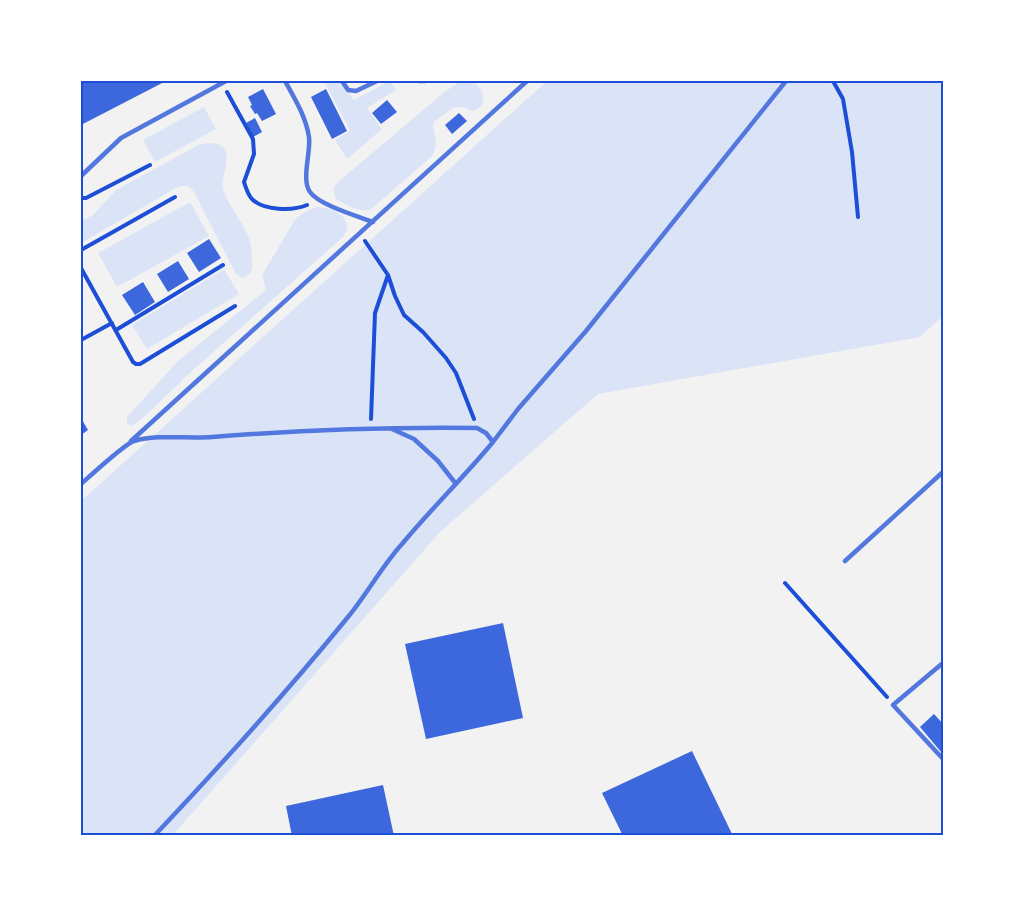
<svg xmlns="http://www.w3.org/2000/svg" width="1025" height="917" viewBox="0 0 1025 917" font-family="'Nunito Sans',sans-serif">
	<rect width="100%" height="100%" fill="#f2f2f2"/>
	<!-- green -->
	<path fill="#dbe4f7" d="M324 81H338L354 100 390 81 396 90 367 108 382 129 347 159 335 140 350 131Z
		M460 81C462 81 469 81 471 81 483 85 491 107 472 111L463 107H454L435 121 433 125C435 137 439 147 431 157L370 210C359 212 344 205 335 198L334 187 338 182 442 94Z
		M547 81H944V315L920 337 598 394 440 532 172 836H81V501Z
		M204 107 216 129 155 162 143 140Z
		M214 143C215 143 222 146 223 147 233 156 219 179 224 192 230 208 243 222 249 238 251 245 252 253 252 261 253 271 251 276 242 278L236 274 194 192C188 185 185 185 176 188L81 243V221L93 215 116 190 200 144Z
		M190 202 209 236 117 287 98 253Z
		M316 207C332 207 357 218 343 237L192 371 146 415 135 424 130 426 127 422V417L177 362 266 290 262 275 296 218 305 212Z
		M224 269 239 294 147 349 132 325Z"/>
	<!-- building -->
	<path fill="#3d67dc" d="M86 81H166L81 125V84Z
		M263 89 276 114 262 121 257 113 255 114 250 106 252 105 248 97Z
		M326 89 347 131 332 139 311 97Z
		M387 100 397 112 381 124 372 113Z
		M459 113 467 121 452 134 445 125Z
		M255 118 262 132 253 137 246 123Z
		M209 239 221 258 199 272 187 253Z
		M178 261 189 279 168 292 157 274Z
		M143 282 155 302 135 315 122 295Z
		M81 418 88 430 81 435Z
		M503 623 523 718 426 739 405 644Z
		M934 714 944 725V751L942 753 920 727Z
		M692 751 733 836H623L602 793Z
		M383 785 394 836H292L286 806Z"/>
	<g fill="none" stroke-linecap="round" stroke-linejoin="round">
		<!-- path -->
		<path stroke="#1d4ed8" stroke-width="4" d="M833 81 843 99 852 152 858 217
			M227 92 253 139 254 154 244 182C246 188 248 195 252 199 264 211 293 211 307 205
			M81 198H86L150 165
			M365 241 388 275 395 296 404 315 423 332 446 358 456 373 474 419
			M81 250 175 197
			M81 268 133 362 136 364H140L235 306
			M116 330 223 265
			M81 340 112 323
			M371 419 375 313 388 275
			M785 583 887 697"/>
		<!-- service -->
		<path stroke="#5277de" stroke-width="4.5" d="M285 81C295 99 306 117 309 137 311 152 301 180 310 192 319 205 357 216 373 222
			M342 81 348 90 356 91 377 81
			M419 81H425
			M81 176 121 138 226 81
			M392 429 414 439 438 461 456 484
			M131 441 527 81
			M493 442 518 409 586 331 786 81
			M81 484C90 476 126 443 134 441 159 434 186 439 212 437 300 430 389 427 477 428L486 433 493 442C464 477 431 509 402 544 382 566 367 594 348 617 286 693 221 765 154 836
			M845 561 944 471
			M944 662 893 705 944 760"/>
	</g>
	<!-- border -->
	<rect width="1025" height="917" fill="none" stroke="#ffffff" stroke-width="165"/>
	<rect x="82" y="82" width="860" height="752" fill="none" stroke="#1d4ed8" stroke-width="2"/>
</svg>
